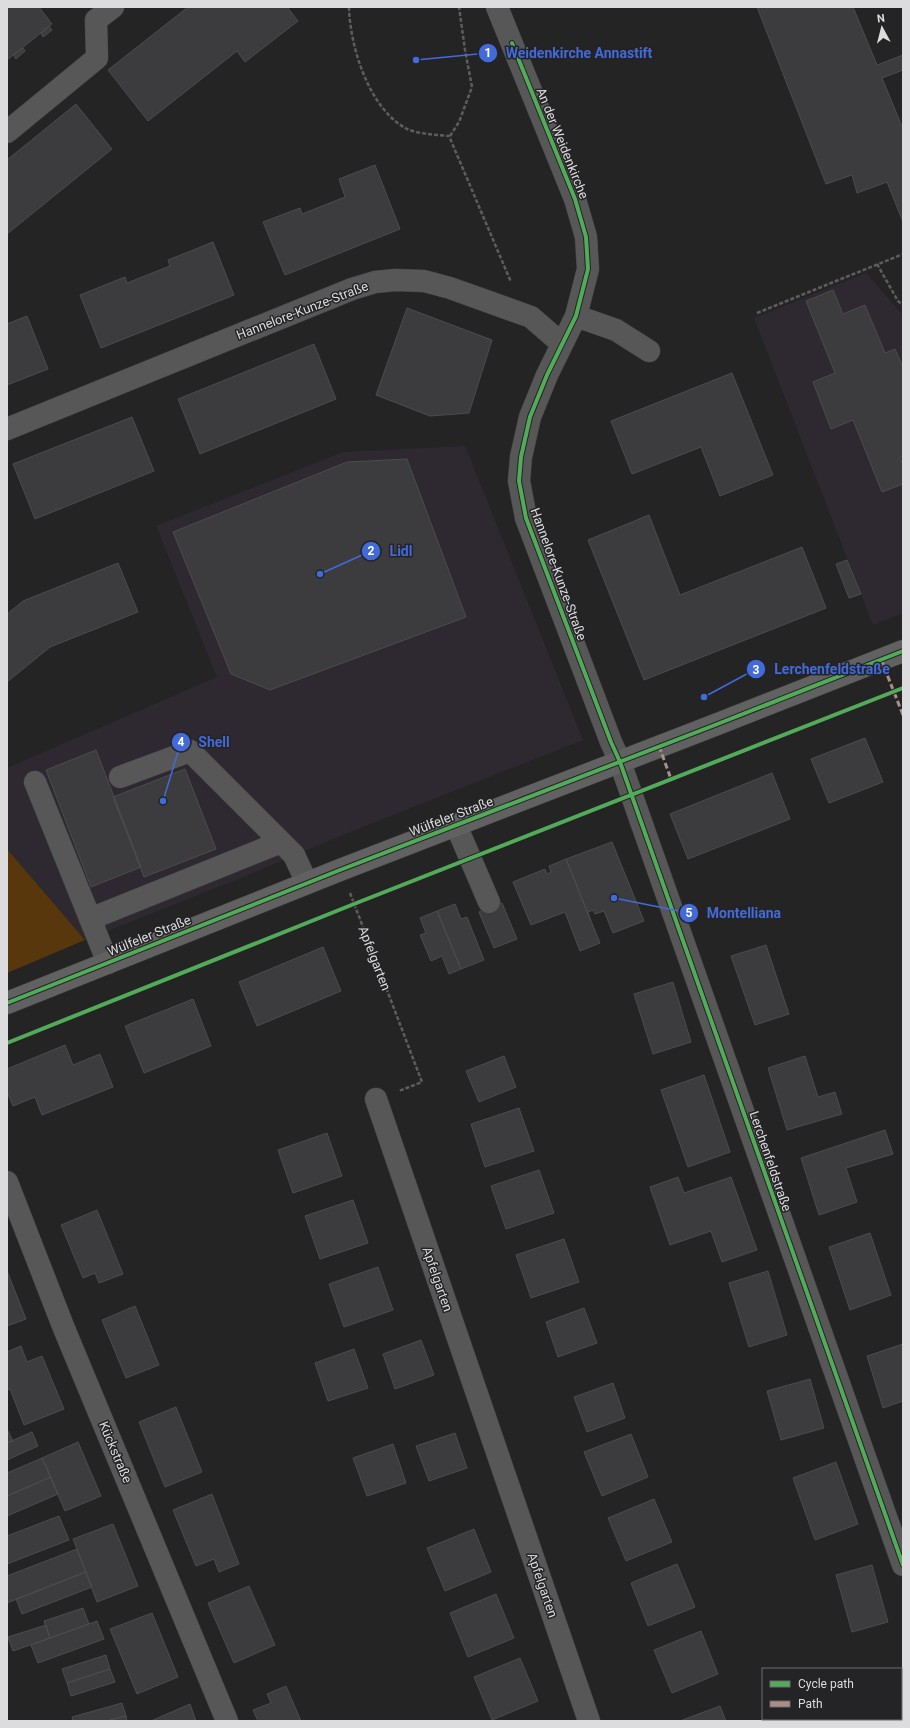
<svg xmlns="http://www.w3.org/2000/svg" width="910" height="1728" viewBox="0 0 910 1728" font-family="Roboto,sans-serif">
	<rect width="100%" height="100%" fill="#242425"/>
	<!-- built -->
	<path fill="#2e2931" d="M866 273 903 315V613L873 625 754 318Z
		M465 446 583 740 345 834 246 876 85 940 7 849V768L217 677 156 526 343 452Z"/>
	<!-- green -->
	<path fill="#57370b" d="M7 849 85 940 7 973Z"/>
	<!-- building -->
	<path fill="#3c3b3d" stroke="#4c4b4d" d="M7 7H39L52 24 7 60Z
		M188 7H287L298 21 245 62 237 51 148 121 108 70Z
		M757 7H853L877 65 903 55V70L882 78 903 129V222L887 182 857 193 852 175 826 184Z
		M49 26 52 30 43 37 41 33Z
		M23 48 25 51 16 59 13 55Z
		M76 104 112 149 7 234V160Z
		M375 165 400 229 285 275 263 222 300 208 302 214 345 197 339 179Z
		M213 242 234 295 101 348 80 295 125 277 127 283 170 266 168 260Z
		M833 290 843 314 865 305 885 353 895 349 902 365H903V456L900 458 903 465V484L882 492 853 420 831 429 813 382 835 373 806 301Z
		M407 308 492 340 469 413 430 416 376 395Z
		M27 316 48 369 7 385V324Z
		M314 344 336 399 200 454 178 399Z
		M732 373 773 475 720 496 701 447 632 474 611 421Z
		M132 417 154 471 35 519 13 464Z
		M407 459 466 617 270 690 231 674 173 532 347 462Z
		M649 515 680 595 802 547 826 608 644 680 588 540Z
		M847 560 861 594 849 598 836 564Z
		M118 563 138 612 50 647 7 682V614L23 601Z
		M865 738 883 782 829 803 811 759Z
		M96 750 141 867 91 887 46 770Z
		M185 769 216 849 144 877 113 797Z
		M772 773 790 819 688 859 670 814Z
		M612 842 644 921 613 933 604 911 595 914 593 910 588 912 590 919 566 859Z
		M566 859 600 943 580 951 565 912 531 925 513 882 545 869 547 874 551 872 549 866Z
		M502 903 517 939 494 948 479 912Z
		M455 904 461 919 467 917 484 960 461 969 437 911Z
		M437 911 461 969 449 974 442 956 431 961 420 935 426 933 420 918Z
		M766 945 789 1014 755 1025 731 956Z
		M323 947 341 991 257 1026 239 982Z
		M673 982 691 1042 653 1054 634 994Z
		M193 999 211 1046 144 1073 125 1026Z
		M65 1045 73 1065 100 1054 113 1087 42 1115 35 1097 13 1106 7 1092V1069Z
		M504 1056 516 1087 479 1102 466 1071Z
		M805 1056 818 1097 835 1092 842 1114 787 1130 768 1068Z
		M704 1075 730 1152 688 1167 661 1090Z
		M519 1108 534 1151 485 1167 471 1124Z
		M885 1130 893 1154 846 1168 857 1202 819 1215 801 1158Z
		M327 1133 342 1176 293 1193 278 1150Z
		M539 1170 554 1213 506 1229 491 1186Z
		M678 1177 684 1193 731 1177 757 1250 722 1262 711 1231 670 1245 650 1187Z
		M353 1200 368 1243 320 1259 305 1216Z
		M97 1210 123 1274 99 1283 95 1273 83 1278 61 1225Z
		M870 1233 891 1295 850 1310 829 1247Z
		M564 1239 579 1282 531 1298 516 1255Z
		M378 1267 393 1310 344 1327 329 1284Z
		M7 1271 26 1319 7 1326Z
		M768 1271 787 1335 749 1347 729 1283Z
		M135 1306 159 1365 126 1378 102 1320Z
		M584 1308 597 1343 558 1357 546 1322Z
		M421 1340 434 1375 395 1389 383 1354Z
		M903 1344V1401L883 1408 867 1356Z
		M21 1346 27 1362 42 1356 64 1409 24 1425 10 1389 7 1390V1352Z
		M354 1349 368 1388 328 1401 315 1363Z
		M810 1379 824 1428 781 1440 767 1391Z
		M613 1383 625 1418 587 1432 574 1397Z
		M176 1407 202 1472 165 1487 139 1422Z
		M7 1429 13 1441 7 1443Z
		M32 1432 38 1446 7 1460V1443Z
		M455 1433 467 1468 429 1481 416 1446Z
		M631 1434 648 1477 602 1496 584 1452Z
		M78 1442 101 1496 65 1511 42 1458Z
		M393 1444 406 1483 367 1496 353 1458Z
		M42 1458 51 1477 7 1496V1473Z
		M836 1462 858 1524 815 1540 793 1478Z
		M51 1477 58 1494 7 1516V1496Z
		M212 1494 239 1564 219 1572 214 1559 196 1566 173 1510Z
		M654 1499 672 1542 626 1561 608 1518Z
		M59 1516 69 1540 7 1564V1536Z
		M113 1524 138 1586 97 1602 73 1539Z
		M474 1529 491 1572 445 1591 427 1548Z
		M77 1549 86 1572 7 1603V1576Z
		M677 1564 695 1607 648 1626 631 1583Z
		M872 1565 888 1622 852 1632 836 1575Z
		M86 1572 92 1587 22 1614 16 1599Z
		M249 1586 275 1645 234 1663 208 1603Z
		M496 1594 514 1638 468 1657 450 1613Z
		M83 1608 89 1624 50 1638 44 1621Z
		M152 1613 178 1677 137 1694 110 1629Z
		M97 1621 104 1639 38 1663 31 1645Z
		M46 1625 50 1638 13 1651 8 1637Z
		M701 1631 718 1674 672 1693 654 1650Z
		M106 1655 110 1669 67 1683 62 1669Z
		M520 1658 538 1701 492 1720 474 1677Z
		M110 1669 115 1682 71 1696 67 1683Z
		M286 1686 301 1721H258L253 1710 271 1703 267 1694Z
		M122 1703 126 1716 106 1721H73L72 1717Z
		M190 1704 196 1721H151Z
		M720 1706 726 1721H680Z
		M126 1716 127 1721H106Z
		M845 1719H880L873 1721H845Z"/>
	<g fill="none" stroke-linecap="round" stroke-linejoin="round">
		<defs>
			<path id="minor" d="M497 7 575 199 586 237 588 269 576 316 547 375 530 417 521 457 519 481 526 518 611 742 620 762 903 1565
				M7 132 97 58 96 20 113 7
				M576 316 616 330 649 351
				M7 429 352 289 375 282 395 280 424 281 450 288 531 317 562 344
				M120 777 190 751 294 855 307 883
				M35 782 108 963
				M456 825 489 902
				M90 919 281 842
				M376 1099 589 1721
				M7 1182 63 1326 227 1721"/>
			<path id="major" d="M7 1003 340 870 715 725 903 651"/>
		</defs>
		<!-- minor casing -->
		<use href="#minor" stroke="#3e3e3f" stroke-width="23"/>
		<!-- major casing -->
		<use href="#major" stroke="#3e3e3f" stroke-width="23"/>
		<!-- path -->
		<path stroke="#5e5d5e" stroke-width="2.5" stroke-dasharray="4 2" stroke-linecap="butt" d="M349 7C350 47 369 109 407 129 418 134 438 135 449 136L511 282
			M450 136 459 122 472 87 465 50 459 7
			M877 264 898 301 903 305
			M757 313 903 254
			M350 893 422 1082 399 1091"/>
		<!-- minor -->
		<use href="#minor" stroke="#585758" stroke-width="22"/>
		<!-- major -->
		<use href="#major" stroke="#616161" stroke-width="22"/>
		<!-- quiet -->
		<path stroke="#ac8f84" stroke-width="3" stroke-dasharray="6 3" stroke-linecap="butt" d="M881 659 903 715
			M659 746 671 779"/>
		<defs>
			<path id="cycleway" d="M512 43 575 199 586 237 588 269 576 316 547 375 530 417 521 457 519 481 526 518 611 742 620 762 903 1565
				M7 1003 340 870 715 725 903 651
				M7 1043 354 904 903 688"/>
		</defs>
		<!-- cycleway casing -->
		<use href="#cycleway" stroke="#242326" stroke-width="6"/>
		<!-- cycleway -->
		<use href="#cycleway" stroke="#51ab58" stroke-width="4"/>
	</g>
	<g text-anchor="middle" stroke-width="3" stroke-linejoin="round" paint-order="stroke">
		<!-- street labels -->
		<g font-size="13" fill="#dcdbdd" stroke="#242326">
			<text transform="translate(563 143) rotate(68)" y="5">An der Weidenkirche</text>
			<text transform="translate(302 310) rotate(-21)" y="5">Hannelore-Kunze-Straße</text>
			<text transform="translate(559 574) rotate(70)" y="5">Hannelore-Kunze-Straße</text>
			<text transform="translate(451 816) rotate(-21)" y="5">Wülfeler Straße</text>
			<text transform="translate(149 935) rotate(-22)" y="5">Wülfeler Straße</text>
			<text transform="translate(375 958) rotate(69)" y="5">Apfelgarten</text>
			<text transform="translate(771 1161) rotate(71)" y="5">Lerchenfeldstraße</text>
			<text transform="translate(438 1279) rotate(71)" y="5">Apfelgarten</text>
			<text transform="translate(116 1452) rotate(67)" y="5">Kückstraße</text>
			<text transform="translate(543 1585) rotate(71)" y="5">Apfelgarten</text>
		</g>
	</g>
	<!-- callouts -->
	<path fill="none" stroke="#436ad9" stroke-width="1.5" d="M416 60L488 53M320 574L371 551M704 697L756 669M163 801L181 742M614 898L689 913"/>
	<g fill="#436ad9" stroke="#242326" stroke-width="1.5">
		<circle cx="416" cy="60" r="4"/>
		<circle cx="320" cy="574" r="4"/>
		<circle cx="704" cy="697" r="4"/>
		<circle cx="163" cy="801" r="4"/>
		<circle cx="614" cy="898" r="4"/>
		<circle cx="488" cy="53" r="10"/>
		<circle cx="371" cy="551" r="10"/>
		<circle cx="756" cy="669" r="10"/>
		<circle cx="181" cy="742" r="10"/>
		<circle cx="689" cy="913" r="10"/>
	</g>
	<g font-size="12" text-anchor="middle" font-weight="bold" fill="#fff">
		<text x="488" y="57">1</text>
		<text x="371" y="555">2</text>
		<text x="756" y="674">3</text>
		<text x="181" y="746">4</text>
		<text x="689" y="917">5</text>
	</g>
	<g font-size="14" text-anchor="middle" font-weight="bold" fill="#436ad9" stroke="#242326" stroke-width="3" stroke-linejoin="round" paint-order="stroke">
		<text x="579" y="58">Weidenkirche Annastift</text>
		<text x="401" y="556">Lidl</text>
		<text x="832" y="674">Lerchenfeldstraße</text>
		<text x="214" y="747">Shell</text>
		<text x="744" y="918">Montelliana</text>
	</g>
	<!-- border -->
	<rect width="910" height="1728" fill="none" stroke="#dcdbdd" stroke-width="16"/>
	<!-- legend -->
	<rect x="762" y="1668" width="140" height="52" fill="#242326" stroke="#6e6d6f"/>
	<rect x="770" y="1681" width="20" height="6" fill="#51ab58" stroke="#6e6d6f"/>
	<text x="798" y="1688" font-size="12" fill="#dcdbdd">Cycle path</text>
	<rect x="770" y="1701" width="20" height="6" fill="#ac8f84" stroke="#6e6d6f"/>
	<text x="798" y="1708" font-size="12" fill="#dcdbdd">Path</text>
	<!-- north arrow -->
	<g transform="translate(882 28) rotate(353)" stroke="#242326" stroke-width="3" paint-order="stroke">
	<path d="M0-3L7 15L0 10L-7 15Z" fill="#dcdbdd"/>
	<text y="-6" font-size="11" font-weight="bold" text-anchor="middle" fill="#dcdbdd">N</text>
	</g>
</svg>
